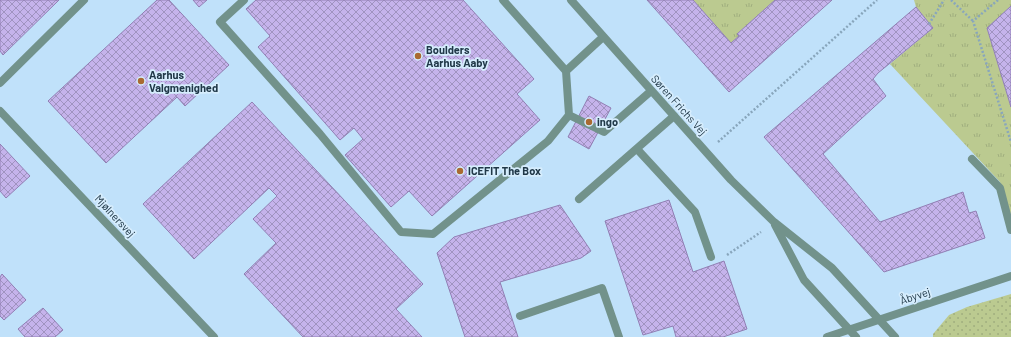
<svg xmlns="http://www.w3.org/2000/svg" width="1011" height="337" viewBox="0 0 1011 337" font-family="Barlow,sans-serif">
	<defs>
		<pattern id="grass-dots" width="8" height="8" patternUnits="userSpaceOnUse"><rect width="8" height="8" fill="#bbca90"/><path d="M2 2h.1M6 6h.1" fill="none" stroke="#a0ae7e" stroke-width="1.8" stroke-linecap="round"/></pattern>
		<pattern id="park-tufts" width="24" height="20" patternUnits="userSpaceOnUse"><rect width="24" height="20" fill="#bbca90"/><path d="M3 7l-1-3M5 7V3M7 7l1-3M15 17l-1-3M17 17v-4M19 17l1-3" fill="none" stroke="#a0ae7e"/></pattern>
		<pattern id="building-cross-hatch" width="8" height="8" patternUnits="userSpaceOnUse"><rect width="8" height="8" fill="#c5b3eb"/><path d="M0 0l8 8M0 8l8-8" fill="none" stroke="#a093c0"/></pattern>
	</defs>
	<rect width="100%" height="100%" fill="#c0e1fa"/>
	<!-- grass -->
	<path fill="url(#grass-dots)" d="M1011 294V337H933V334L949 315 967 307Z"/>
	<!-- park -->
	<path fill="url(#park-tufts)" d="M693 0H775L737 34 739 36 731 43Z
		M914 0H1011V6L987 28 1011 107V216L1000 182 890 64 933 28 916 7Z"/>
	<!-- building -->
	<path fill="url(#building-cross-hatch)" stroke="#917fb4" d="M0 0H59L3 55 0 51Z
		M157 0H169L229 65 185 106 177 97 106 163 48 101Z
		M193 0H207L199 7Z
		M256 0H463L534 79 517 94 540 120 432 216 409 191 391 207 345 155 363 139 354 128 340 140 258 47 270 36 246 9Z
		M647 0H693L731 43 739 36 737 34 775 0H832L729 92Z
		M1011 6V107L987 28Z
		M916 7 933 28 878 73 873 79 886 96 823 154 880 222 963 192 969 213 976 211 985 238 884 272 764 137Z
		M589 96 611 108 589 149 568 137Z
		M252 102 423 284 396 309 422 337H303L244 274 276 243 253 219 277 196 269 188 194 259 143 204Z
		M0 144 30 176 6 198 0 191Z
		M669 200 693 272 724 261 747 329 723 337H676L673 326 643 335 605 221Z
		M560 205 591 251 581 258 500 282 518 337H465L437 253 454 237Z
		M2 274 26 300 4 320 0 316V277Z
		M43 308 63 330 55 337H25L18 329Z"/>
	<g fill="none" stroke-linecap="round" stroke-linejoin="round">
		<!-- path -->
		<path stroke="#88a6bc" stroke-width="2.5" stroke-dasharray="2 2" stroke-linecap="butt" d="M951 0 973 21
			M998 0 973 21 1011 142
			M929 24 944 0
			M718 142 877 0
			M727 255 761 232"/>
		<!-- service -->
		<path stroke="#72928b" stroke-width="8" d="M244 0 220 22 320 134 401 232 433 234 548 141 569 115
			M503 0 566 71
			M603 37 566 71 569 115 604 132 651 91
			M0 83 84 0
			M637 149 695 212 711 257
			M972 159 1000 188 1011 230
			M579 199 674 116
			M520 316 602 288 619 337"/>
		<!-- minor -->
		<path stroke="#72928b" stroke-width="8" d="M0 111 214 337
			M827 337 1011 276"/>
		<!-- tertiary -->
		<path stroke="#72928b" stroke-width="8" d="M571 0 731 180 774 222 832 268 895 337
			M775 225 804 280 856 337"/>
	</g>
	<!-- markers -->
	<g fill="#a96a31" stroke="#d6edfd" stroke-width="1.5">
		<circle cx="418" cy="56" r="4"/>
		<circle cx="141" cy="81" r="4"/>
		<circle cx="589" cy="122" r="4"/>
		<circle cx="460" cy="171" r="4"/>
	</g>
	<g text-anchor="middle" stroke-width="3.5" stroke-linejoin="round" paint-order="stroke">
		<!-- poi labels -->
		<g font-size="11" font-weight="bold" fill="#203848" stroke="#d6edfd" text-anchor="start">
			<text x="426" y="54">Boulders<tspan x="426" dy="13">Aarhus Aaby</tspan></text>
			<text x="149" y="79">Aarhus<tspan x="149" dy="13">Valgmenighed</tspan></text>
			<text x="597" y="126">ingo</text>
			<text x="468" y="175">ICEFIT The Box</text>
		</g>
		<!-- street labels -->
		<g font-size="11" fill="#203848" stroke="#d6edfd">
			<text transform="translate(679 105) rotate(48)" y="4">Søren Frichs Vej</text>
			<text transform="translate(115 216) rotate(47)" y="4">Mjølnersvej</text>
			<text transform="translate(915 296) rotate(-18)" y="4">Åbyvej</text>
		</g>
	</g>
</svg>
